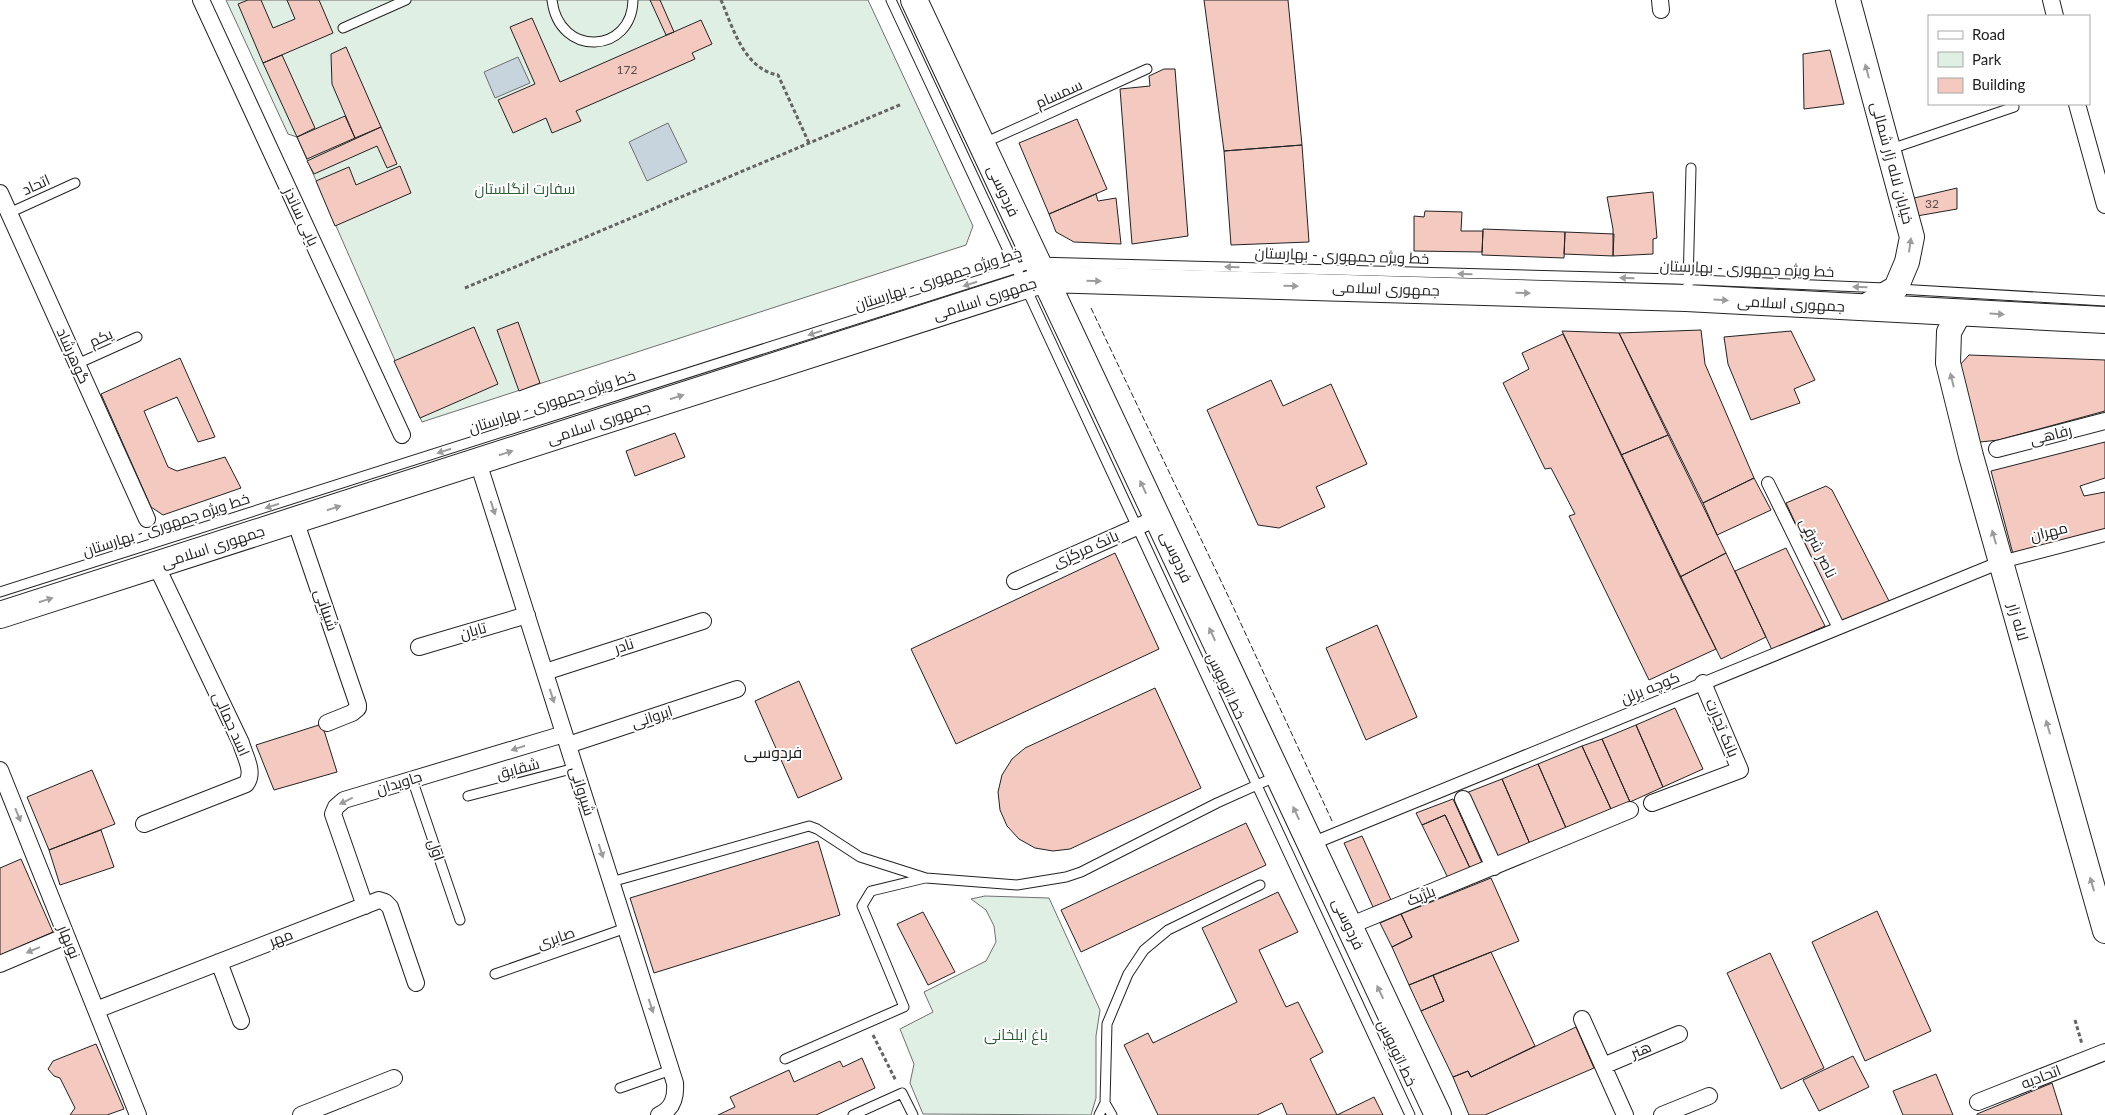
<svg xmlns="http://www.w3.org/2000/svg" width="2105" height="1115" viewBox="0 0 2105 1115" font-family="Lato,Cairo,sans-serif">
	<rect width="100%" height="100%" fill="#fff"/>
	<!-- green -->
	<path fill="#e0efe3" stroke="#6f6f6f" d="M226 0H868L973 226 966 245 422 422 297 137 288 134Z
		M985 896 1049 898 1100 1010 1096 1036V1098L1091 1115 923 1114 910 1083 914 1064 900 1029 933 1012 924 992 986 961 996 942 994 926 986 910 971 899Z"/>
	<!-- water -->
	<path fill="#c7d3dd" stroke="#6f6f6f" d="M518 57 530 83 495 98 484 72Z
		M668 123 687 162 647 181 629 142Z"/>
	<!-- building -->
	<path fill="#f3c9c0" stroke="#222" d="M248 0H261L273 28 295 19 287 0H319L333 33 263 63 238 4Z
		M650 0H660L674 32 666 35Z
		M1204 0H1288L1302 145 1224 151Z
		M532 18 560 82 701 20 712 44 692 53 695 59 576 111 581 121 552 133 546 118 513 133 498 100 535 84 510 27Z
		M346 47 381 127 355 138 332 84 331 54Z
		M1830 50 1844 104 1804 109 1803 54Z
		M282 55 315 128 297 137 263 63Z
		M1164 69H1175L1188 236 1132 244 1120 89 1150 86 1149 76Z
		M345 116 355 138 307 159 297 137Z
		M1077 119 1107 189 1049 214 1019 143Z
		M381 127 397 164 387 168 377 146 314 174 307 161Z
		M1302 145 1309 242 1231 245 1224 151Z
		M400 166 411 193 335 226 316 181 349 167 356 185Z
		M1957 188V209L1911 217 1910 199Z
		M1653 192 1657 238 1653 239V254L1613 256V229L1607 197Z
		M1096 194 1098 201 1116 198 1121 244 1074 242 1056 232 1049 214Z
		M1425 211 1462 212 1461 231H1483L1482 252 1414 251V216L1424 217Z
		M1483 229 1565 232 1564 258 1482 255Z
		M1565 232 1614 234 1613 256 1564 254Z
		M518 322 540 383 519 391 497 330Z
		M474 327 498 384 420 418 394 361Z
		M1701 330 1705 364 1754 478 1703 503 1619 333Z
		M1562 331 1619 333 1668 435 1621 455Z
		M1791 331 1815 380 1794 389 1800 403 1751 420 1728 364 1724 337Z
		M1563 334 1716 649 1649 680 1569 516 1575 514 1551 468 1545 469 1503 383 1529 369 1522 353Z
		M1969 355 2105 360V411L1999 440 1980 442 1958 367Z
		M180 358 215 437 198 442 177 397 144 411 168 467 177 471 225 457 241 488 163 515 151 507 101 394Z
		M1271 380 1283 406 1331 384 1367 464 1316 487 1325 507 1279 528 1258 525 1207 410Z
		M675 433 685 457 635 476 626 451Z
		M1668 435 1726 553 1680 577 1621 455Z
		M2105 442V478L2080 486 2084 496 2105 492V530L2013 554 1991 471Z
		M1754 478 1771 510 1717 535 1703 503Z
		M1826 486 1832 490 1890 603 1842 623 1786 503Z
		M1786 548 1825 626 1772 650 1735 571Z
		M1115 553 1159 649 956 744 911 649Z
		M1726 553 1766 637 1721 659 1680 577Z
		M1377 625 1417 717 1366 740 1326 648Z
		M799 681 842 779 798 798 755 701Z
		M1155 688 1201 788 1070 849 1053 851 1035 848 1019 839 1007 826 1000 810 998 792 1002 775 1012 759 1025 748Z
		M1675 708 1703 769 1663 787 1636 725Z
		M322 724 337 772 274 790 256 745Z
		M1636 725 1663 787 1630 802 1602 739Z
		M1602 739 1630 802 1611 809 1582 746Z
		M1582 746 1611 809 1566 828 1538 764Z
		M1538 764 1566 828 1530 844 1502 779Z
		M92 770 115 824 49 850 27 797Z
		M1502 779 1530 844 1497 858 1466 793Z
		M1453 799 1482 863 1470 868 1445 815 1422 825 1416 813Z
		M1445 815 1470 868 1448 878 1422 825Z
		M1246 823 1266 865 1081 952 1061 910Z
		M101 830 114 867 60 885 49 850Z
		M1362 836 1391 900 1373 907 1344 843Z
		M818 841 840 915 654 973 630 898Z
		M21 859 53 932 0 955V868Z
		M1491 878 1519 941 1409 985 1392 947 1412 937 1401 914Z
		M1278 892 1298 932 1259 950 1286 1007 1298 1002 1323 1052 1310 1059 1337 1115H1287L1282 1103 1257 1115H1158L1124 1045 1148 1033 1153 1043 1237 1002 1202 928Z
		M1877 911 1931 1031 1865 1061 1812 942Z
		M923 912 955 972 928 985 897 924Z
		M1401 914 1412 937 1392 947 1380 923Z
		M1491 952 1535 1046 1471 1077 1468 1071 1453 1077 1421 1011 1444 1001 1433 975Z
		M1770 953 1824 1068 1781 1089 1727 973Z
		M1433 975 1444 1001 1421 1011 1409 985Z
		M1576 1027 1594 1068 1485 1115H1469L1453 1077 1468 1071 1471 1077Z
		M96 1044 124 1109 107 1115H70L75 1108 60 1078 54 1076 48 1069 53 1061Z
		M1853 1056 1869 1087 1819 1111 1803 1080Z
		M862 1058 875 1088 816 1115H718L735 1107 730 1097 789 1070 794 1082 840 1061 843 1067Z
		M1936 1074 1953 1115H1903L1893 1091Z
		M2052 1083 2062 1115H1977V1114Z
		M1374 1097 1383 1115H1337Z"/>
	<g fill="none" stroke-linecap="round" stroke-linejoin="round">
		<defs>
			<path id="service" d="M552 0C559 58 632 54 633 0
				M891 0 1019 274
				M343 28 406 0
				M984 143 1147 69
				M1888 150 2014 107
				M9 213 75 183
				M1688 285 1691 168
				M1026 288 1410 1115
				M1898 289 2105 301
				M77 364 137 337
				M0 592 1036 262 1675 279 1885 288
				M412 779 460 920
				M468 796 575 768
				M611 882 809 826 817 829 860 857 926 878 1017 885 1066 877 1081 872 1217 803 1277 776
				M495 974 626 928
				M785 1059 904 1007 862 906 871 891 925 878
				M620 1088 671 1070
				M1105 1103 1112 1115
				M853 1115 902 1093 913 1115
				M1099 1115 1105 1103 1107 1024 1128 974 1144 950 1168 930 1260 885"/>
			<path id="pedestrian" d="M1768 483 1839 628
				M1311 844 2001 562 2105 535"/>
			<path id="minor" d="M201 0 402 435
				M1660 0 1661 10
				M2051 0 2055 16
				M2077 104 2105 205
				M0 193 147 519
				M1997 449 2105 421
				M478 462 675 1083C676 1097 673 1109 659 1115
				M295 520 358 705V708L352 713 327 723
				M1015 581 1157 518
				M419 647 527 615
				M545 672 703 621
				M568 745 737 689
				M0 770 138 1115
				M1463 799 1494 867
				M1652 803 1740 770 1703 683
				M144 824 246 784C255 772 245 757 241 743L156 565
				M365 906 333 814 336 807 344 800 564 734
				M1349 926 1630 810
				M219 962 241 1021
				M0 964 66 936
				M96 1010 379 900 385 902 390 907 416 983
				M1582 1019 1625 1115
				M1603 1066 1679 1034
				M1978 1102 2105 1052
				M301 1115 394 1078
				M1662 1115 1709 1096"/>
			<path id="secondary" d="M1848 0 1912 237 1907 262 1896 288 1864 307
				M1960 312 1949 332 1948 363 1971 456 2105 931"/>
			<path id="primary" d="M914 0 1438 1115
				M0 615 1045 279 1686 298 2105 320"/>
		</defs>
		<!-- service casing -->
		<use href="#service" stroke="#222" stroke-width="11"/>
		<!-- pedestrian casing -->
		<use href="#pedestrian" stroke="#222" stroke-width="14"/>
		<!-- minor casing -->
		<use href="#minor" stroke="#222" stroke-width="18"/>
		<!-- secondary casing -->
		<use href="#secondary" stroke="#222" stroke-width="26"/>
		<!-- primary casing -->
		<use href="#primary" stroke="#222" stroke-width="28"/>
		<!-- path -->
		<path stroke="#646464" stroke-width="3" stroke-dasharray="4 2.5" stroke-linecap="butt" d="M721 0C733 28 744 69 778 75L809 143
			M465 288 902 104
			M2075 1020 2082 1044
			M873 1035 896 1081"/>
		<!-- service -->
		<use href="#service" stroke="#fff" stroke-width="9"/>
		<!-- pedestrian -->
		<use href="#pedestrian" stroke="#fff" stroke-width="12"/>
		<!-- minor -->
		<use href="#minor" stroke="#fff" stroke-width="16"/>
		<!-- secondary -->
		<use href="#secondary" stroke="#fff" stroke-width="24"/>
		<!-- primary -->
		<use href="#primary" stroke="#fff" stroke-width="26"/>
		<!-- fence -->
		<path stroke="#222" stroke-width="1" stroke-dasharray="6 2.5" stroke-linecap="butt" d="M1091 308 1230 600 1333 823"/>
	</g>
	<!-- one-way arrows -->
	<defs><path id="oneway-solid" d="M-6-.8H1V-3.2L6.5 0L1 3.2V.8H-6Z" transform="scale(1.25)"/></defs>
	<g fill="#9c9c9c">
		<use href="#oneway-solid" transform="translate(1867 71) rotate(-105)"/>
		<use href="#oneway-solid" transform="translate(1910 245) rotate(-82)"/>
		<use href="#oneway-solid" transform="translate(1232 267) rotate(-178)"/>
		<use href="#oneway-solid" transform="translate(1465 274) rotate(-178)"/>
		<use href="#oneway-solid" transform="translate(1627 278) rotate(-178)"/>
		<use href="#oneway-solid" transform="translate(1094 281) rotate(2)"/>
		<use href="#oneway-solid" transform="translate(970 284) rotate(162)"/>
		<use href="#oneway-solid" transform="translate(1291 286) rotate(2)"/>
		<use href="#oneway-solid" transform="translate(1860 287) rotate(-178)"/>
		<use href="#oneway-solid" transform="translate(1523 293) rotate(2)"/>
		<use href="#oneway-solid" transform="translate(1721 300) rotate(3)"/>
		<use href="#oneway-solid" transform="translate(1997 314) rotate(3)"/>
		<use href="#oneway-solid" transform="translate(815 333) rotate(162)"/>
		<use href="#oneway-solid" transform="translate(1952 380) rotate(-104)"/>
		<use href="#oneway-solid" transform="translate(677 397) rotate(-18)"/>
		<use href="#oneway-solid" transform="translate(444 451) rotate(162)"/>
		<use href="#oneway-solid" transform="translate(506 453) rotate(-18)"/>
		<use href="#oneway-solid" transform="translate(1143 487) rotate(-115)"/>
		<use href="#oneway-solid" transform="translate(272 506) rotate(162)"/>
		<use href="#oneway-solid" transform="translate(334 508) rotate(-18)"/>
		<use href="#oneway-solid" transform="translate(493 508) rotate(72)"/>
		<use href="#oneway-solid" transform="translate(1994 537) rotate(-106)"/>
		<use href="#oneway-solid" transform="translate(46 600) rotate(-18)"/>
		<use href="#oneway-solid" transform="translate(1212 634) rotate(-115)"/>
		<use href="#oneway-solid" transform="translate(552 696) rotate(72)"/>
		<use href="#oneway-solid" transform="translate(2048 727) rotate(-106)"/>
		<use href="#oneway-solid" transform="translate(518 748) rotate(163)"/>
		<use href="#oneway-solid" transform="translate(346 801) rotate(154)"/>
		<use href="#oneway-solid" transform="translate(1296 813) rotate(-115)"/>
		<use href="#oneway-solid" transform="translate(18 815) rotate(68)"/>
		<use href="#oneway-solid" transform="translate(601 851) rotate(72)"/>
		<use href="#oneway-solid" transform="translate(2092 884) rotate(-106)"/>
		<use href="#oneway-solid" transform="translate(33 950) rotate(157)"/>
		<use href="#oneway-solid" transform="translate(1380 992) rotate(-115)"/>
		<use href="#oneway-solid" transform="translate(651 1006) rotate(72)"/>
	</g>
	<g text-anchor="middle" stroke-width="4" stroke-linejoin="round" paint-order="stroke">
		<!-- number labels -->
		<g font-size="12" fill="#564c4a">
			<text x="627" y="74">172</text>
			<text x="1932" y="208">32</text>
		</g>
		<!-- street labels -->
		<g font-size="15" fill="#222" stroke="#fff">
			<text transform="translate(1059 94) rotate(-24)" y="5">سمسام</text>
			<text transform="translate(1892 163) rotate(75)" y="5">خیابان لاله زار شمالی</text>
			<text transform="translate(36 185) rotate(-24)" y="5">اتحاد</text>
			<text transform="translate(1003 191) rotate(65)" y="5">فردوسی</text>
			<text transform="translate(301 217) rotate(65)" y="5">بابی ساندز</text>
			<text transform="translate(1342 256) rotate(2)" y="5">خط ویژه جمهوری - بهارستان</text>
			<text transform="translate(1747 269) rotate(2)" y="5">خط ویژه جمهوری - بهارستان</text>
			<text transform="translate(938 279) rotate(-18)" y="5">خط ویژه جمهوری - بهارستان</text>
			<text transform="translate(1386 289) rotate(2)" y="5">جمهوری اسلامی</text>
			<text transform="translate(985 299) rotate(-18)" y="5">جمهوری اسلامی</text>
			<text transform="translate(1791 304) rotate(3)" y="5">جمهوری اسلامی</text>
			<text transform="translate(101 338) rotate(-25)" y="5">یکم</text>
			<text transform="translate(73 356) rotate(66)" y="5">گوهرشاد</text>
			<text transform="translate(552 402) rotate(-18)" y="5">خط ویژه جمهوری - بهارستان</text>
			<text transform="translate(599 423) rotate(-18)" y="5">جمهوری اسلامی</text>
			<text transform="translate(2051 435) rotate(-14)" y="5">رفاهی</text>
			<text transform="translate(166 525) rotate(-18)" y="5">خط ویژه جمهوری - بهارستان</text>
			<text transform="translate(2049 532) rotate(-14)" y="5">مهران</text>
			<text transform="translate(213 547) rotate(-18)" y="5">جمهوری اسلامی</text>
			<text transform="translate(1818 548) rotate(64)" y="5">ناصر شرقی</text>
			<text transform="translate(1086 549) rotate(-24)" y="5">بانک مرکزی</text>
			<text transform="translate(1176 557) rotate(65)" y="5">فردوسی</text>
			<text transform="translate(326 610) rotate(71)" y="5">شیبانی</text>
			<text transform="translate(2018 622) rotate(74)" y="5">لاله زار</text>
			<text transform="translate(473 631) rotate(-16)" y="5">تابان</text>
			<text transform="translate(624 646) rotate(-18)" y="5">نادر</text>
			<text transform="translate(1226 686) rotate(65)" y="5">خط اتوبوس</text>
			<text transform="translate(1650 688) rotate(-22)" y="5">کوچه برلن</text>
			<text transform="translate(652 717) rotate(-18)" y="5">ایروانی</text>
			<text transform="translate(231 724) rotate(66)" y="5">اسد جمالی</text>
			<text transform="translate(1722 728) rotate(67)" y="5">بانک تجارت</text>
			<text transform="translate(518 769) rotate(-15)" y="5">شقایق</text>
			<text transform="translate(399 783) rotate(-17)" y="5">جاویدان</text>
			<text transform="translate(582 791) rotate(72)" y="5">شیروانی</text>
			<text transform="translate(436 850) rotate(71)" y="5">اول</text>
			<text transform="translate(1421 896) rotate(-22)" y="5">بلژیک</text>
			<text transform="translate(1348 924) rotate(65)" y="5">فردوسی</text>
			<text transform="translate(281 938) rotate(-21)" y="5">مهر</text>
			<text transform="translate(556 938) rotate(-19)" y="5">صابری</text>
			<text transform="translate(69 942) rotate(68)" y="5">نوبهار</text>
			<text transform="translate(1641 1050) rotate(-22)" y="5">هنر</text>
			<text transform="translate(1397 1053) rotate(65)" y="5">خط اتوبوس</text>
			<text transform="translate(2041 1077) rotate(-21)" y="5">اتحادیه</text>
		</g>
		<!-- park labels -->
		<g font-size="15" fill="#2f5e38" stroke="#fff">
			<text x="525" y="194">سفارت انگلستان</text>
			<text x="1016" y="1040">باغ ایلخانی</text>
		</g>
		<!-- neighbourhood labels -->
		<g font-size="16" fill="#222" stroke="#fff">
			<text x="773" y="758">فردوسی</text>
		</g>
	</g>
	<!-- legend -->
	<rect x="1928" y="15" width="162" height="90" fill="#ffffff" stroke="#a7a7a7"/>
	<rect x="1938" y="31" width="25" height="8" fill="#ffffff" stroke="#a7a7a7"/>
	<text x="1972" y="40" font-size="15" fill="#222222">Road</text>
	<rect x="1938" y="52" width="25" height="15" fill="#e0efe3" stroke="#a7a7a7"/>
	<text x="1972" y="65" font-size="15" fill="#222222">Park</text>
	<rect x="1938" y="78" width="25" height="15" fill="#f3c9c0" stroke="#a7a7a7"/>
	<text x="1972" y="90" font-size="15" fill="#222222">Building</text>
</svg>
